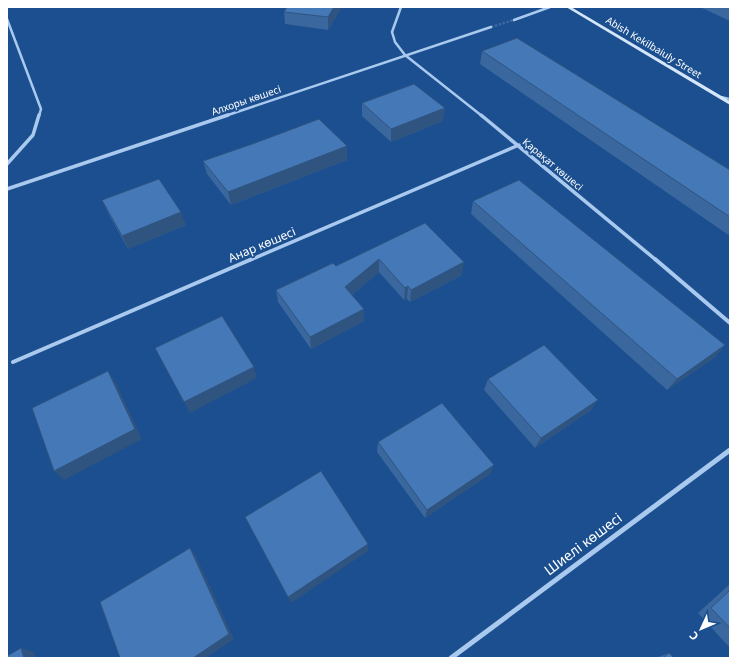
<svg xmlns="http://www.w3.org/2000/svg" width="737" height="665" viewBox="0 0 737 665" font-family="'Noto Sans',sans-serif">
	<rect width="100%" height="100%" fill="#1b4f8f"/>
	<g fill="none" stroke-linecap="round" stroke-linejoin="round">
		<!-- street-tunnel -->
		<path stroke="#3d69a0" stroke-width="2.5" stroke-dasharray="2.5 1.5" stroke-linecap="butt" d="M491 27 514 20"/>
		<!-- lane -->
		<path stroke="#a9c9ee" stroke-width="2" d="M722 97 730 99"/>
		<!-- street-far3 -->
		<path stroke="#a9c9ee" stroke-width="2.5" d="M401 7 392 32 395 42 405 55 482 116
			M7 19 41 109 39 116
			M514 20 550 7
			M225 116 491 27"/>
		<!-- street-far2 -->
		<path stroke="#a9c9ee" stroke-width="3.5" d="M481 115 656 260
			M7 164 33 135 39 115
			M7 189 228 115
			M250 260 519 145"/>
		<!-- street-far1 -->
		<path stroke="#a9c9ee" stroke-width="4" d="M655 259 730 323
			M13 362 252 259"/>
		<!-- street -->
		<path stroke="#a9c9ee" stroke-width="5" d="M451 658 730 450"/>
		<!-- secondary -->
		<path fill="#d6e6fa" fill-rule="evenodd" d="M566 7H571L730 101V105Z"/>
	</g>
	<!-- wall -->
	<path fill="#3a679d" d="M287 7H342L328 30 285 24 284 12Z
		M700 7H730V21Z
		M482 51 730 170V236L480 64Z
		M362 103 443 121 391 142 362 116Z
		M347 146V160L231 205 207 174 203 161Z
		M102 200 186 225 128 249 108 213Z
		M473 201 725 345 715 357 667 390 471 214Z
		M425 223 462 275 410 302 407 299 404 300 379 272 352 295 364 321 311 349 278 302 276 290 336 266Z
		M488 379 591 410 535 448 484 390Z
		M378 442 490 474 425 518 377 452Z
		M730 584V648L698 613Z
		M669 653 674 658H656L658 657Z"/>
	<!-- shaded-wall -->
	<path fill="#305480" d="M334 7H342L328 30V17Z
		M445 108 443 121 391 142V129Z
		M347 146V160L231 205 228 192Z
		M181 212 186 225 128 249 122 236Z
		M379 259V272L346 300 345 287Z
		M464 262 462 275 410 302 411 290Z
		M408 286 407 299 404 300 405 288Z
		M364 309V321L311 349 310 337Z
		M725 345 715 357 667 390 677 379Z
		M254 367 257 378 190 413 184 402Z
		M108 371 116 383 142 439 64 480 54 471Z
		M598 400 591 410 535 448 541 438Z
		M494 465 490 474 425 518 427 510Z
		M368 544V551L291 603 288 597Z
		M190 548 196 556 234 639 206 658H193Z
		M21 648 34 652 36 658H24Z"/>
	<!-- building -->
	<path fill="#4478b7" stroke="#305480" d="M287 7H334L328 17 284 12Z
		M517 38 730 170V217L482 51Z
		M414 84 445 108 391 129 362 103Z
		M319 119 347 146 228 192 203 161 255 143Z
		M159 179 181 212 122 236 102 200Z
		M519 180 725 345 677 379 473 201Z
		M425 223 464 262 411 290 408 286 405 288 379 259 345 287 364 309 310 337 276 290 333 263 336 266Z
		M222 316 254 367 184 402 155 348Z
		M544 345 598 400 541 438 488 379Z
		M108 371 135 429 54 471 32 408Z
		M442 403 494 465 427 510 378 442Z
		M321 471 368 544 288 597 245 517Z
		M190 548 229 634 193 658H120L100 602Z
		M730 590V628L711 608Z
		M21 648 24 658H7V656Z
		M669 653 674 658H663Z"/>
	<g text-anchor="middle" stroke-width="3.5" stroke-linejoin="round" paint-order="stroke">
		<!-- far-street labels -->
		<g font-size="10" fill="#fff" stroke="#1b4f8f">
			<text transform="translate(654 47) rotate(31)" y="4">Abish Kekilbaiuly Street</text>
			<text transform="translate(246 100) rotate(-19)" y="4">Алхоры көшесі</text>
			<text transform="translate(553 164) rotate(40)" y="4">Қарақат көшесі</text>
		</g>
		<!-- street labels -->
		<g font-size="12" fill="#fff" stroke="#1b4f8f">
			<text transform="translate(262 245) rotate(-23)" y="4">Анар көшесі</text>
		</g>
		<!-- near-street labels -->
		<g font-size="14" fill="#fff" stroke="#1b4f8f">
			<text transform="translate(583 544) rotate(-37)" y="5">Шиелі көшесі</text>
		</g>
	</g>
	<!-- border -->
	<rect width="737" height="665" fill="none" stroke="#ffffff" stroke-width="16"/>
	<!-- north arrow -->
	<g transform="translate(701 629) rotate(226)" stroke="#1b4f8f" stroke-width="3" paint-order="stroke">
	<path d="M0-3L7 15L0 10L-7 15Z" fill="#ffffff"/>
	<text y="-6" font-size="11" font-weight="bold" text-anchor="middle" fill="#ffffff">С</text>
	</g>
</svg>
